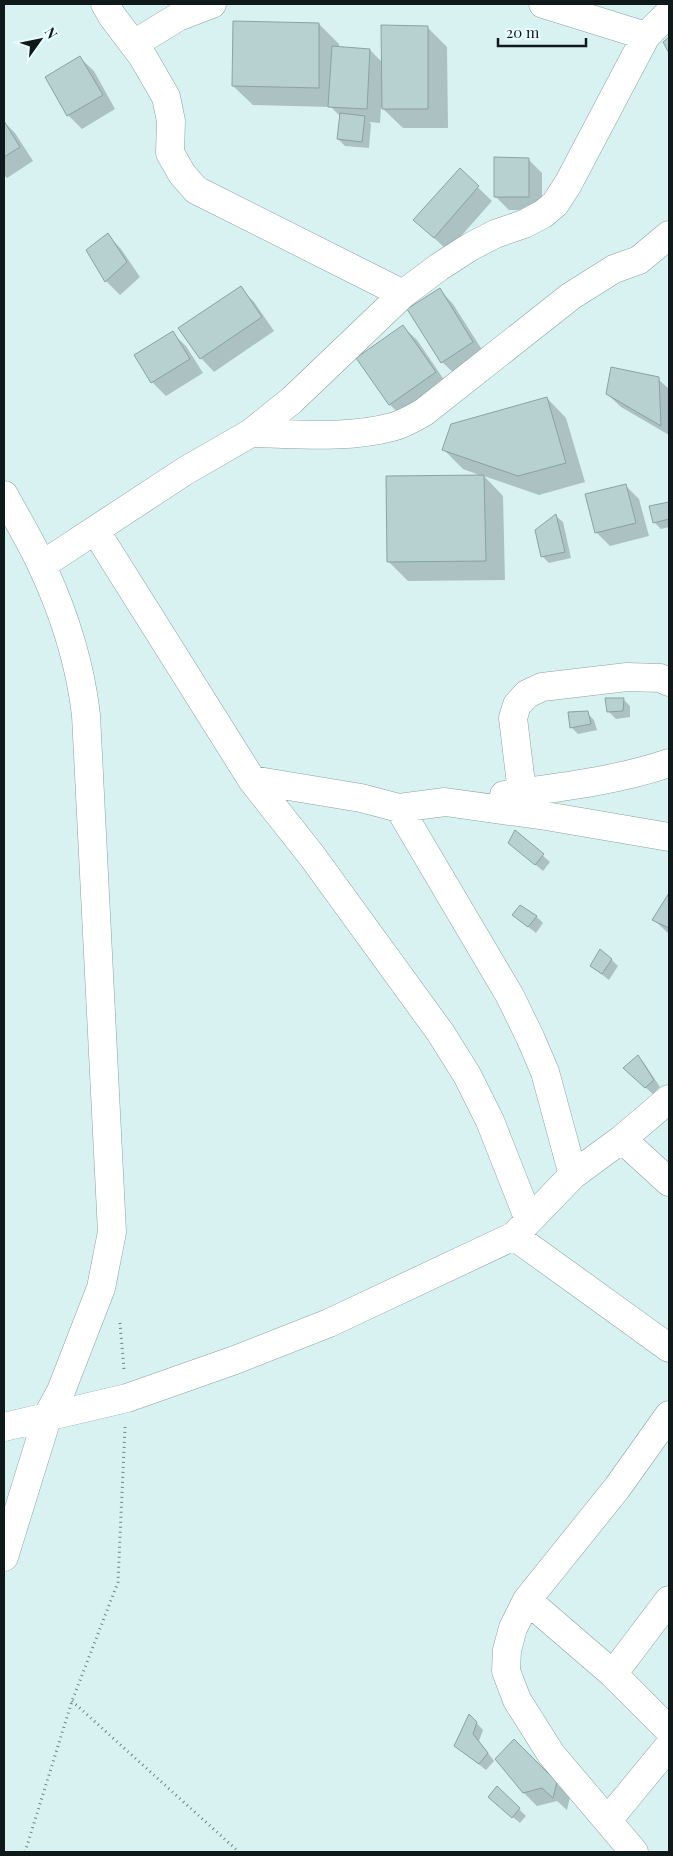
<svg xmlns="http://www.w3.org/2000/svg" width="673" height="1856" viewBox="0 0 673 1856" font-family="'Playfair Display',serif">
	<rect width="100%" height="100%" fill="#d8f2f2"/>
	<!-- shadow -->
	<path fill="#0003" d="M319 24 339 44V48L370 50 383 63 427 27 447 47 448 128H403L381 107 380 123 369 122 371 124 369 148 345 146 338 139 341 117 331 107 253 105 233 86Z
		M80 58 94 71 115 109 82 129 68 115Z
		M4 122 15 133 33 161 7 178 4 175Z
		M528 159 542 173V210H509L495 196Z
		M460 170 492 201 448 251 415 220Z
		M108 235 121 249 140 277 120 295 106 281 87 250Z
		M240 288 254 302 274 331 214 372 201 358Z
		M440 290 453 304 486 356 456 375 442 362Z
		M403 327 417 340 449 387 404 418 390 405 358 358Z
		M172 333 186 346 203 373 166 396 152 382Z
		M658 379 669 389V435L621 407 607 394Z
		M547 398 566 418 585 482 539 495 484 476 503 496 505 580 408 581 389 562 482 476 463 469 444 450Z
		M625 485 639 499 649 536 610 546 596 532Z
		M669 503V527L661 529 654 522 651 507Z
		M556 516 563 522 571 558 549 563 543 557Z
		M623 699 630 706V717L616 719 609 712Z
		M587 713 594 720 597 730 578 734 571 727Z
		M516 832 550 862 543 871 517 849Z
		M669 895V934L654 920Z
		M513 915 536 916 543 923 536 933Z
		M611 959 618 966 609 980 591 966Z
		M638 1056 644 1063 660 1087 653 1094 631 1075Z
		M470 1716 483 1730 479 1741 494 1761 486 1770 455 1746Z
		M514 1741 570 1797 567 1810 557 1801 537 1806 523 1792Z
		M497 1788 526 1816 520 1823 497 1804Z"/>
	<!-- building -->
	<path fill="#b7d0d0" stroke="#8aa2a2" d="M233 21 319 23V88L232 86Z
		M381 25 428 26V109H382Z
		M669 37V53L663 42Z
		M332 46 370 49 367 109 328 107Z
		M80 56 103 95 67 116 45 77Z
		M340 113 365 116 362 142 337 139Z
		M4 121 20 147 4 157Z
		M494 157 529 158V197H494Z
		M460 168 479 186 434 238 413 220Z
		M108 233 127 262 105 282 86 250Z
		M241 286 262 317 200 359 178 328Z
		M440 288 473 342 441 363 407 309Z
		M403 325 436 372 389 405 356 358Z
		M173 331 190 359 151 383 134 355Z
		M611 367 659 377 661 426 606 394Z
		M547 397 566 463 518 476 442 450 451 424Z
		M484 475 486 561 387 562 386 476Z
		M626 484 636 523 595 533 585 494Z
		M669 502V519L653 523 649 506Z
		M556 514 565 552 541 557 535 530Z
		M605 698H624L623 711 607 712Z
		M588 711 591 724 570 728 568 712Z
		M515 830 544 854 535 865 508 843Z
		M669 893V928L652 920Z
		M520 905 537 916 528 927 512 915Z
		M600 949 612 959 602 974 590 966Z
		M638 1055 654 1080 645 1088 623 1068Z
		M469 1714 477 1722 473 1734 488 1753 479 1764 454 1746Z
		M514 1739 557 1782 553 1798 542 1788 523 1793 495 1759Z
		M497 1786 520 1808 512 1818 488 1797Z"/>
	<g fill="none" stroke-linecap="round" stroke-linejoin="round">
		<defs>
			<path id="minor" d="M105 4 112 16 143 57 166 97 171 121 170 153 182 174 196 190 403 294
				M543 4 646 36
				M134 44 178 17 212 4
				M251 433C297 434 347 439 392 427 404 424 414 418 424 412L571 296 614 269 639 260 669 235
				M4 495C17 519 31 542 42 566 64 613 80 663 86 715L112 1232 101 1288 61 1391 48 1415 4 1557
				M95 530 252 780 312 856 440 1032 467 1075 490 1121 529 1220
				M42 565 185 471 251 433 292 400 403 294 439 267 470 247 495 234 524 224 543 214 555 204 568 184 646 36 669 13
				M252 780 361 798 399 808 445 802 546 816 669 837
				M522 792 513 718 517 705 527 694 542 687 627 677 660 678 669 682
				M504 795C560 787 616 781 669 763
				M622 1139 669 1182
				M573 1175 622 1139 669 1099
				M514 1236 669 1348
				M669 1415 617 1488 527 1600 613 1674 669 1730
				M4 1427 127 1398 235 1360 329 1323 514 1236 573 1175 545 1072 530 1037 510 996 399 808
				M527 1600 513 1628 507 1650 506 1671 517 1700 551 1754 634 1852
				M613 1674 669 1600
				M608 1820 669 1746"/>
		</defs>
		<!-- minor casing -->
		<use href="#minor" stroke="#89a2a1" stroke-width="29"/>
		<!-- path -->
		<path stroke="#718282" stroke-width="3" stroke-dasharray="1 4" stroke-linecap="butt" d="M120 1323 124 1369
			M72 1701 239 1852
			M25 1852 72 1701 118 1582 125 1427"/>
		<!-- minor -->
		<use href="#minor" stroke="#fff" stroke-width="28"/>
	</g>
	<!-- border -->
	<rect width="673" height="1856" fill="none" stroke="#101919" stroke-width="10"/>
	<!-- north arrow -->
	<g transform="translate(40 40) rotate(57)" stroke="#e9fefe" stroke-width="4" paint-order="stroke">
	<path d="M0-4L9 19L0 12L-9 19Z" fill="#101919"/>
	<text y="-8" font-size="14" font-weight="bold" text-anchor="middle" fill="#101919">N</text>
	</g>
	<!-- scale -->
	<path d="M498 38v8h88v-8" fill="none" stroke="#101919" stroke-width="2.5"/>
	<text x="506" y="38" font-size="15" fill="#101919" stroke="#e9fefe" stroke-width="4" paint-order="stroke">20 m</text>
</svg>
